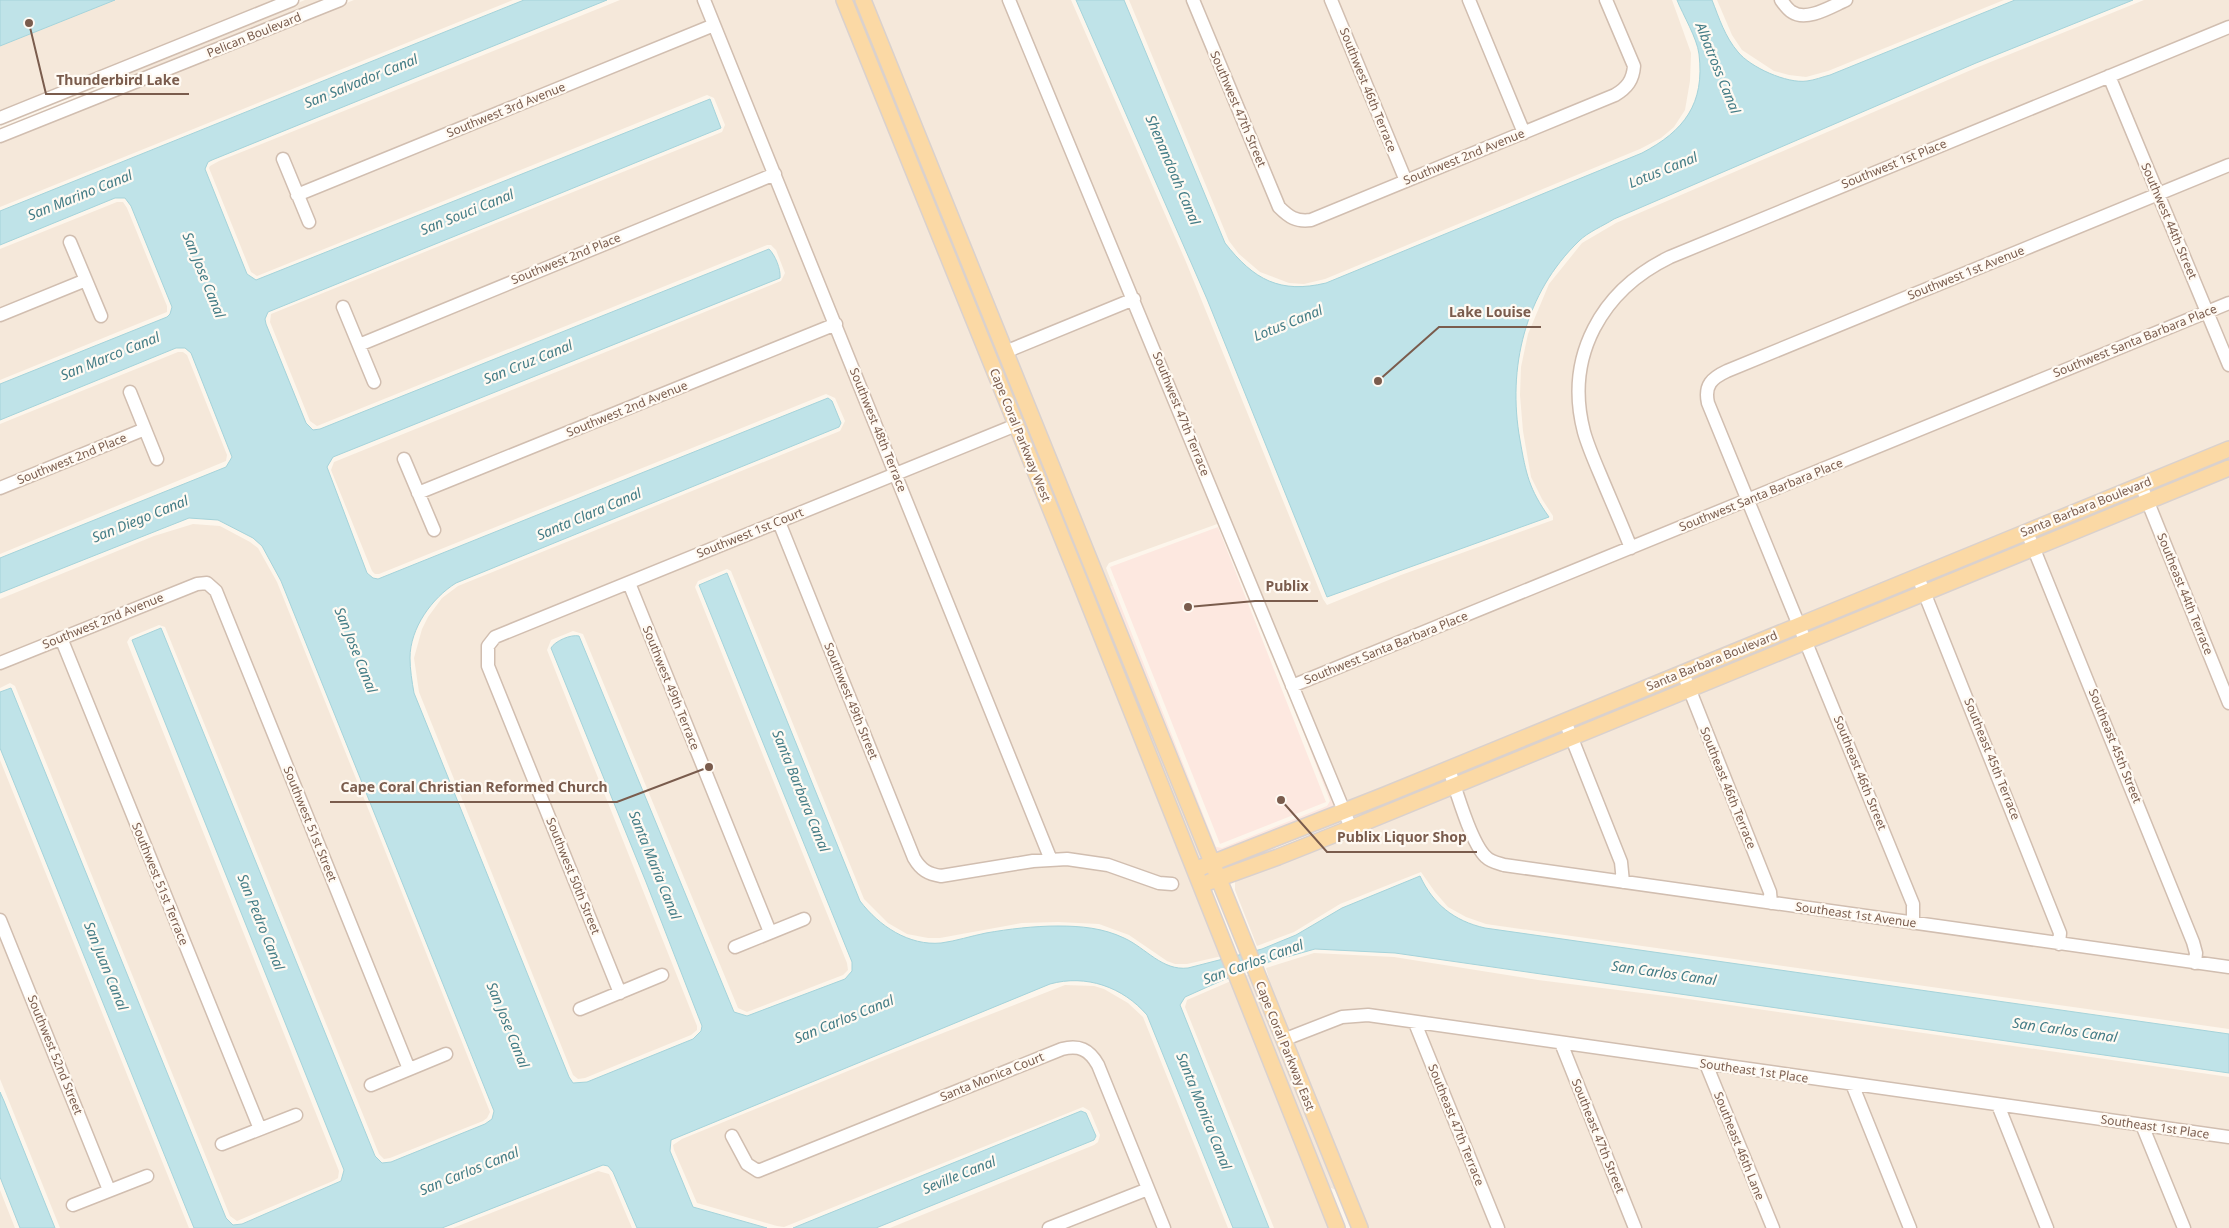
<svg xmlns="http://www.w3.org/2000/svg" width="2229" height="1228" viewBox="0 0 2229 1228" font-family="'Noto Sans',sans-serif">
	<rect width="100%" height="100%" fill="#fdf6ec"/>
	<!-- residential -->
	<path fill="#f5e8da" d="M115 0H279L0 112V46Z
		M305 0H327L122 82 118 75Z
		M354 0H513L0 207V142Z
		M620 0H838L939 254 938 255 1012 429 1222 956 1187 964H1175L1167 961 1129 935 1099 924 1058 922 1022 923 940 938H928L907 934 888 923 864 899 731 571 727 569 698 581 695 587 847 963 848 970 843 975 747 1012 738 1008 583 634 573 631 551 640 547 650 697 1026V1030L691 1035 585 1078 578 1079 573 1075 419 692 414 658 422 629 428 617 442 598 458 586 840 431 845 421 835 398 826 394 379 574H375L372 571 331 470 334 462 781 281 785 273 776 250 771 245H767L317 426 310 421 270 322 271 314 722 132 725 125 714 98 707 95 257 276 251 272 209 168 210 166 219 161Z
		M850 0H857L963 263 950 252Z
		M869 0H1071L1186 262 1323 599 1327 605 1401 575 1553 520V516L1542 499 1531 477 1523 431 1520 395 1521 367 1528 334 1549 284 1582 243 1616 223 1978 67 2144 0H2229V444L1344 805 1220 523 1109 563 1106 568 1113 586 1106 589Z
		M1129 0H1672L1691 53 1690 81 1685 110 1674 127 1661 138 1640 149 1325 279 1304 284 1289 283 1260 272 1239 254 1229 241Z
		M1717 0H2004L1828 71 1806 77 1789 75 1774 71 1742 50 1732 35Z
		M117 202H123L127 208 167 306V312L0 380V249Z
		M178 352H183L187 355 227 455 226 461 0 554V424Z
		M2229 473V1029L1486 924 1466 917 1448 907 1435 892 1421 872 1340 904 1294 932 1257 946 1235 890V882L1242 874Z
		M193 524 220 526 250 542 258 548 277 582 490 1112 487 1118 483 1121 390 1158 384 1159 379 1154 165 627 159 625 130 637 127 642 339 1171 338 1178 333 1181 237 1221 230 1216 15 686 10 683 0 688V599L154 536Z
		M1127 683 1134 687 1205 861 1197 864Z
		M0 760 189 1228H60L0 1079Z
		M1314 953 1394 957 1538 980 1674 997 2229 1077V1228H1366L1280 1019 1266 968Z
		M1250 974 1339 1191 1326 1186 1241 977Z
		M1231 981 1331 1228H1274L1185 1007 1187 1000Z
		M1065 985 1094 986 1104 989 1128 1003 1143 1017 1228 1228H890L1094 1145 1098 1142 1100 1135 1090 1111 1083 1107 784 1227 777 1226 697 1203 674 1150 673 1145 682 1139 882 1057Z
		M598 1171 609 1174 632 1228H453Z
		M0 1190 15 1228H0Z"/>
	<!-- commercial -->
	<path fill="#fde8e0" d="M1218 527 1326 802 1220 844 1110 567Z
		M1227 535 1344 805 1215 857 1106 589 1113 586 1216 847 1222 848 1327 806 1330 801Z"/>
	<!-- water -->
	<path fill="#bfe3e8" stroke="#a5d3da" d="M0 0H115L0 46Z
		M524 0H607L212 160 208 162 205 169 247 274 256 280 710 99 721 128 268 312 265 319 266 324 306 423 313 430 320 429 769 249C775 255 781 269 780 278L333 457 327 467 367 573 373 578 378 579 828 398 832 401 841 423 839 427 456 583C432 598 410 628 410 658 410 669 412 682 414 693L569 1077 573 1083 587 1082 693 1039 701 1031 702 1026 646 882 551 648C555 641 571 634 579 636L734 1012 747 1016 845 979 852 971V962L699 585 727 573 860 901C879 926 909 946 941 943 956 941 971 936 986 933 1009 929 1034 926 1058 926 1081 926 1103 928 1124 938 1146 948 1162 971 1188 968L1262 949 1296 935 1342 908 1420 876C1433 904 1454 921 1485 928L2229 1034V1073L1395 953 1315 949 1269 962 1223 980 1185 997 1180 1005 1269 1228H1233L1147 1015C1123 987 1086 974 1050 984L671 1140 670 1151 693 1207 767 1228H637L613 1172 608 1166 603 1165 442 1228H194L0 748V692L11 688 226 1218 233 1225 242 1224 341 1181 344 1170 132 640 161 628 375 1156 382 1163 391 1162 485 1124 492 1119 494 1111 281 581 262 546 253 538 218 520 189 518 0 593V558L226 467 232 457 191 353 185 348H176L0 420V384L167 317 170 314 172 307 131 206 125 198H115L0 245V211Z
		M1076 0H1124L1225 243C1254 280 1280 294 1326 283L1642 153C1684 131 1705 104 1699 54 1697 38 1683 15 1677 0H1712C1719 18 1725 37 1738 52 1750 67 1787 84 1807 81 1815 80 1822 77 1830 75L2015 0H2133L1976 63 1614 219C1603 226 1588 232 1579 241 1525 293 1507 368 1520 440 1526 474 1529 489 1549 517L1327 597 1207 299Z
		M0 1092 4 1101 55 1228H20L0 1177Z
		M1081 1111 1086 1113 1096 1136 1094 1140 876 1228H793Z"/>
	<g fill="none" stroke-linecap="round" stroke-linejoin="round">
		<defs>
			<path id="minor" d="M704 0 1051 860
				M1009 0 1351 828
				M1193 0 1279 207C1289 217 1296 222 1311 220L1615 95C1627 88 1633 80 1634 66L1606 0
				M1331 0 1406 181
				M1469 0 1524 133
				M1781 0C1784 4 1788 10 1792 12 1807 22 1832 6 1846 0
				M2109 76 2229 365
				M0 118 292 0
				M0 136 340 0
				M283 159 309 222
				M297 195 714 25
				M70 242 101 316
				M343 307 374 382
				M0 315 86 280
				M359 345 775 174
				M1005 352 1134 299
				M130 392 157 459
				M404 459 434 530
				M2141 485 2229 703
				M0 488 145 429
				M418 493 836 324
				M779 522 914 858C921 870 928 874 941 876L1033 861 1067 859 1108 865 1159 883 1172 884
				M2027 532 2193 942 2196 953 2195 963
				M1631 548C1621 523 1610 498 1600 474 1594 460 1588 446 1584 432 1564 356 1602 290 1670 257L2229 27
				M1918 577 2060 933 2059 944
				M629 583 770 932
				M61 638 260 1129
				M0 663 197 584 207 583 216 591 409 1069
				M1683 673 1770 892 1771 903
				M1292 686 2229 303
				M1565 721 1621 862 1623 882
				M1449 769C1456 790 1471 843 1486 857 1491 862 1498 863 1504 865L2229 967
				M0 920 109 1190
				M1913 923V904L1708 403C1704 385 1712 378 1727 371L2229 165
				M735 947 804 919
				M620 993 488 666V646L495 637 1016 425
				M580 1009 662 975
				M1415 1023 1498 1228
				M1283 1040 1342 1017 1368 1015 2229 1137
				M1561 1043 1635 1228
				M1706 1064 1773 1228
				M1852 1084 1910 1228
				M371 1085 446 1054
				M1998 1105 2047 1228
				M2142 1125 2184 1228
				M732 1136 747 1164 758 1171 1062 1049C1079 1045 1089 1049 1098 1065L1164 1228
				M222 1144 296 1115
				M73 1205 147 1176
				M1049 1228 1148 1189"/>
			<path id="major" d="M844 0 1080 582 1337 1228
				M863 0 1360 1228
				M1202 867 1385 795 2229 449
				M1209 882 1278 857 1351 828 2229 468"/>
		</defs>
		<!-- minor casing -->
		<use href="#minor" stroke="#d1beb0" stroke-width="15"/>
		<!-- major casing -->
		<use href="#major" stroke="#dad1cd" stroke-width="18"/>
		<!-- minor -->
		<use href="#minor" stroke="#fff" stroke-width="12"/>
		<!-- major -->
		<use href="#major" stroke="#fbd9a5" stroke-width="15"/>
	</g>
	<g text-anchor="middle" stroke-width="4.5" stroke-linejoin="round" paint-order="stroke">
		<!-- street labels -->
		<g font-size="12" fill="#7a5c4d" stroke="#fffaf3">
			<text transform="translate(254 35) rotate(-22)" y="4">Pelican Boulevard</text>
			<text transform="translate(1368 90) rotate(68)" y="4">Southwest 46th Terrace</text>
			<text transform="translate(1238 109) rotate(67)" y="4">Southwest 47th Street</text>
			<text transform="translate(506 110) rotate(-22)" y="4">Southwest 3rd Avenue</text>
			<text transform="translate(1464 157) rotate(-22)" y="4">Southwest 2nd Avenue</text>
			<text transform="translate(1894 164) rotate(-22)" y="4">Southwest 1st Place</text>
			<text transform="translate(2169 221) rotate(67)" y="4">Southwest 44th Street</text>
			<text transform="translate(566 259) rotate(-22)" y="4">Southwest 2nd Place</text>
			<text transform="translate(1966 273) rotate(-22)" y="4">Southwest 1st Avenue</text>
			<text transform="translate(2135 341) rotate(-22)" y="4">Southwest Santa Barbara Place</text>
			<text transform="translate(627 409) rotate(-22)" y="4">Southwest 2nd Avenue</text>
			<text transform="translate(1181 414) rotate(68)" y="4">Southwest 47th Terrace</text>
			<text transform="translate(878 430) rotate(68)" y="4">Southwest 48th Terrace</text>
			<text transform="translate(1020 435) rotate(68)" y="4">Cape Coral Parkway West</text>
			<text transform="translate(72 459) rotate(-22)" y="4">Southwest 2nd Place</text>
			<text transform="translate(1761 495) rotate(-22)" y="4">Southwest Santa Barbara Place</text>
			<text transform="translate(2086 507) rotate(-22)" y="4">Santa Barbara Boulevard</text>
			<text transform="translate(750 533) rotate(-22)" y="4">Southwest 1st Court</text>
			<text transform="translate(2185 594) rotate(68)" y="4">Southeast 44th Terrace</text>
			<text transform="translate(103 621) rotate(-22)" y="4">Southwest 2nd Avenue</text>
			<text transform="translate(1386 648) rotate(-22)" y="4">Southwest Santa Barbara Place</text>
			<text transform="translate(1712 661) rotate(-22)" y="4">Santa Barbara Boulevard</text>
			<text transform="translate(671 688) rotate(68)" y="4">Southwest 49th Terrace</text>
			<text transform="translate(851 701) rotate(68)" y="4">Southwest 49th Street</text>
			<text transform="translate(2115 746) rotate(68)" y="4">Southeast 45th Street</text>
			<text transform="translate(1992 759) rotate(68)" y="4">Southeast 45th Terrace</text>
			<text transform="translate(1860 773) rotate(68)" y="4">Southeast 46th Street</text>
			<text transform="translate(1728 788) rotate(68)" y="4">Southeast 46th Terrace</text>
			<text transform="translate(310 824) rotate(68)" y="4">Southwest 51st Street</text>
			<text transform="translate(573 876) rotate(68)" y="4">Southwest 50th Street</text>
			<text transform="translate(160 884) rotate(68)" y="4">Southwest 51st Terrace</text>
			<text transform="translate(1856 915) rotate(8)" y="4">Southeast 1st Avenue</text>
			<text transform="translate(1285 1046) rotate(68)" y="4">Cape Coral Parkway East</text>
			<text transform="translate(55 1055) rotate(68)" y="4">Southwest 52nd Street</text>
			<text transform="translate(1754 1071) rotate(8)" y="4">Southeast 1st Place</text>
			<text transform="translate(992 1077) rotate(-22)" y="4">Santa Monica Court</text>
			<text transform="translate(1456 1125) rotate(68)" y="4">Southeast 47th Terrace</text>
			<text transform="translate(2155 1127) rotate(8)" y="4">Southeast 1st Place</text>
			<text transform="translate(1598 1136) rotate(68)" y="4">Southeast 47th Street</text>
			<text transform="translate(1739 1146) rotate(68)" y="4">Southeast 46th Lane</text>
		</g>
		<!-- water labels -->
		<g font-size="14" font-style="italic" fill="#437c86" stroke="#fffaf3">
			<text transform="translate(1718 68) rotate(68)" y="5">Albatross Canal</text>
			<text transform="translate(361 81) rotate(-22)" y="5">San Salvador Canal</text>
			<text transform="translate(1173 170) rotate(67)" y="5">Shenandoah Canal</text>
			<text transform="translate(1663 170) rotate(-22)" y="5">Lotus Canal</text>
			<text transform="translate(80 195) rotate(-22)" y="5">San Marino Canal</text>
			<text transform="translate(467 212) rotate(-22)" y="5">San Souci Canal</text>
			<text transform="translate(204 275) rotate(68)" y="5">San Jose Canal</text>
			<text transform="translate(1288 323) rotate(-22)" y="5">Lotus Canal</text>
			<text transform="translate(110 356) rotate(-22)" y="5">San Marco Canal</text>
			<text transform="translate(528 362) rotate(-22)" y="5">San Cruz Canal</text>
			<text transform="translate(589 514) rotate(-23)" y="5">Santa Clara Canal</text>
			<text transform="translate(140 519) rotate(-22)" y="5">San Diego Canal</text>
			<text transform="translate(356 650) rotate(68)" y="5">San Jose Canal</text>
			<text transform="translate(801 791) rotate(68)" y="5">Santa Barbara Canal</text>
			<text transform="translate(655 865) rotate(68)" y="5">Santa Maria Canal</text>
			<text transform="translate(261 922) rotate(68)" y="5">San Pedro Canal</text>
			<text transform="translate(1253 962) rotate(-20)" y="5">San Carlos Canal</text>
			<text transform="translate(106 966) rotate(68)" y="5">San Juan Canal</text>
			<text transform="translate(1664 973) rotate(8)" y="5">San Carlos Canal</text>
			<text transform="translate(844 1019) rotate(-22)" y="5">San Carlos Canal</text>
			<text transform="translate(508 1025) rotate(68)" y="5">San Jose Canal</text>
			<text transform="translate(2065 1030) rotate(8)" y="5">San Carlos Canal</text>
			<text transform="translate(1204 1111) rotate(68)" y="5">Santa Monica Canal</text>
			<text transform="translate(469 1171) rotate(-22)" y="5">San Carlos Canal</text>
			<text transform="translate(959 1175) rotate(-22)" y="5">Seville Canal</text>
		</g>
	</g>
	<!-- callouts -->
	<path fill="none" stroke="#7a5c4d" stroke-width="2" d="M29 23L46 94H189M1378 381L1439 327H1541M1188 607L1255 601H1318M709 767L617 802H330M1281 800L1327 852H1477"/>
	<g fill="#7a5c4d" stroke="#fffaf3" stroke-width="2">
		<circle cx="29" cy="23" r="5"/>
		<circle cx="1378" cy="381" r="5"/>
		<circle cx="1188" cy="607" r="5"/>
		<circle cx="709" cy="767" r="5"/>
		<circle cx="1281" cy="800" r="5"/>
	</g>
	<g font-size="14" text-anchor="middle" font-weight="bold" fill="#7a5c4d" stroke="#fffaf3" stroke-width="4.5" stroke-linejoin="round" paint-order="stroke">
		<text x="118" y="85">Thunderbird Lake</text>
		<text x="1490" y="317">Lake Louise</text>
		<text x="1287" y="591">Publix</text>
		<text x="474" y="792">Cape Coral Christian Reformed Church</text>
		<text x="1402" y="842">Publix Liquor Shop</text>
	</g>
</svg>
